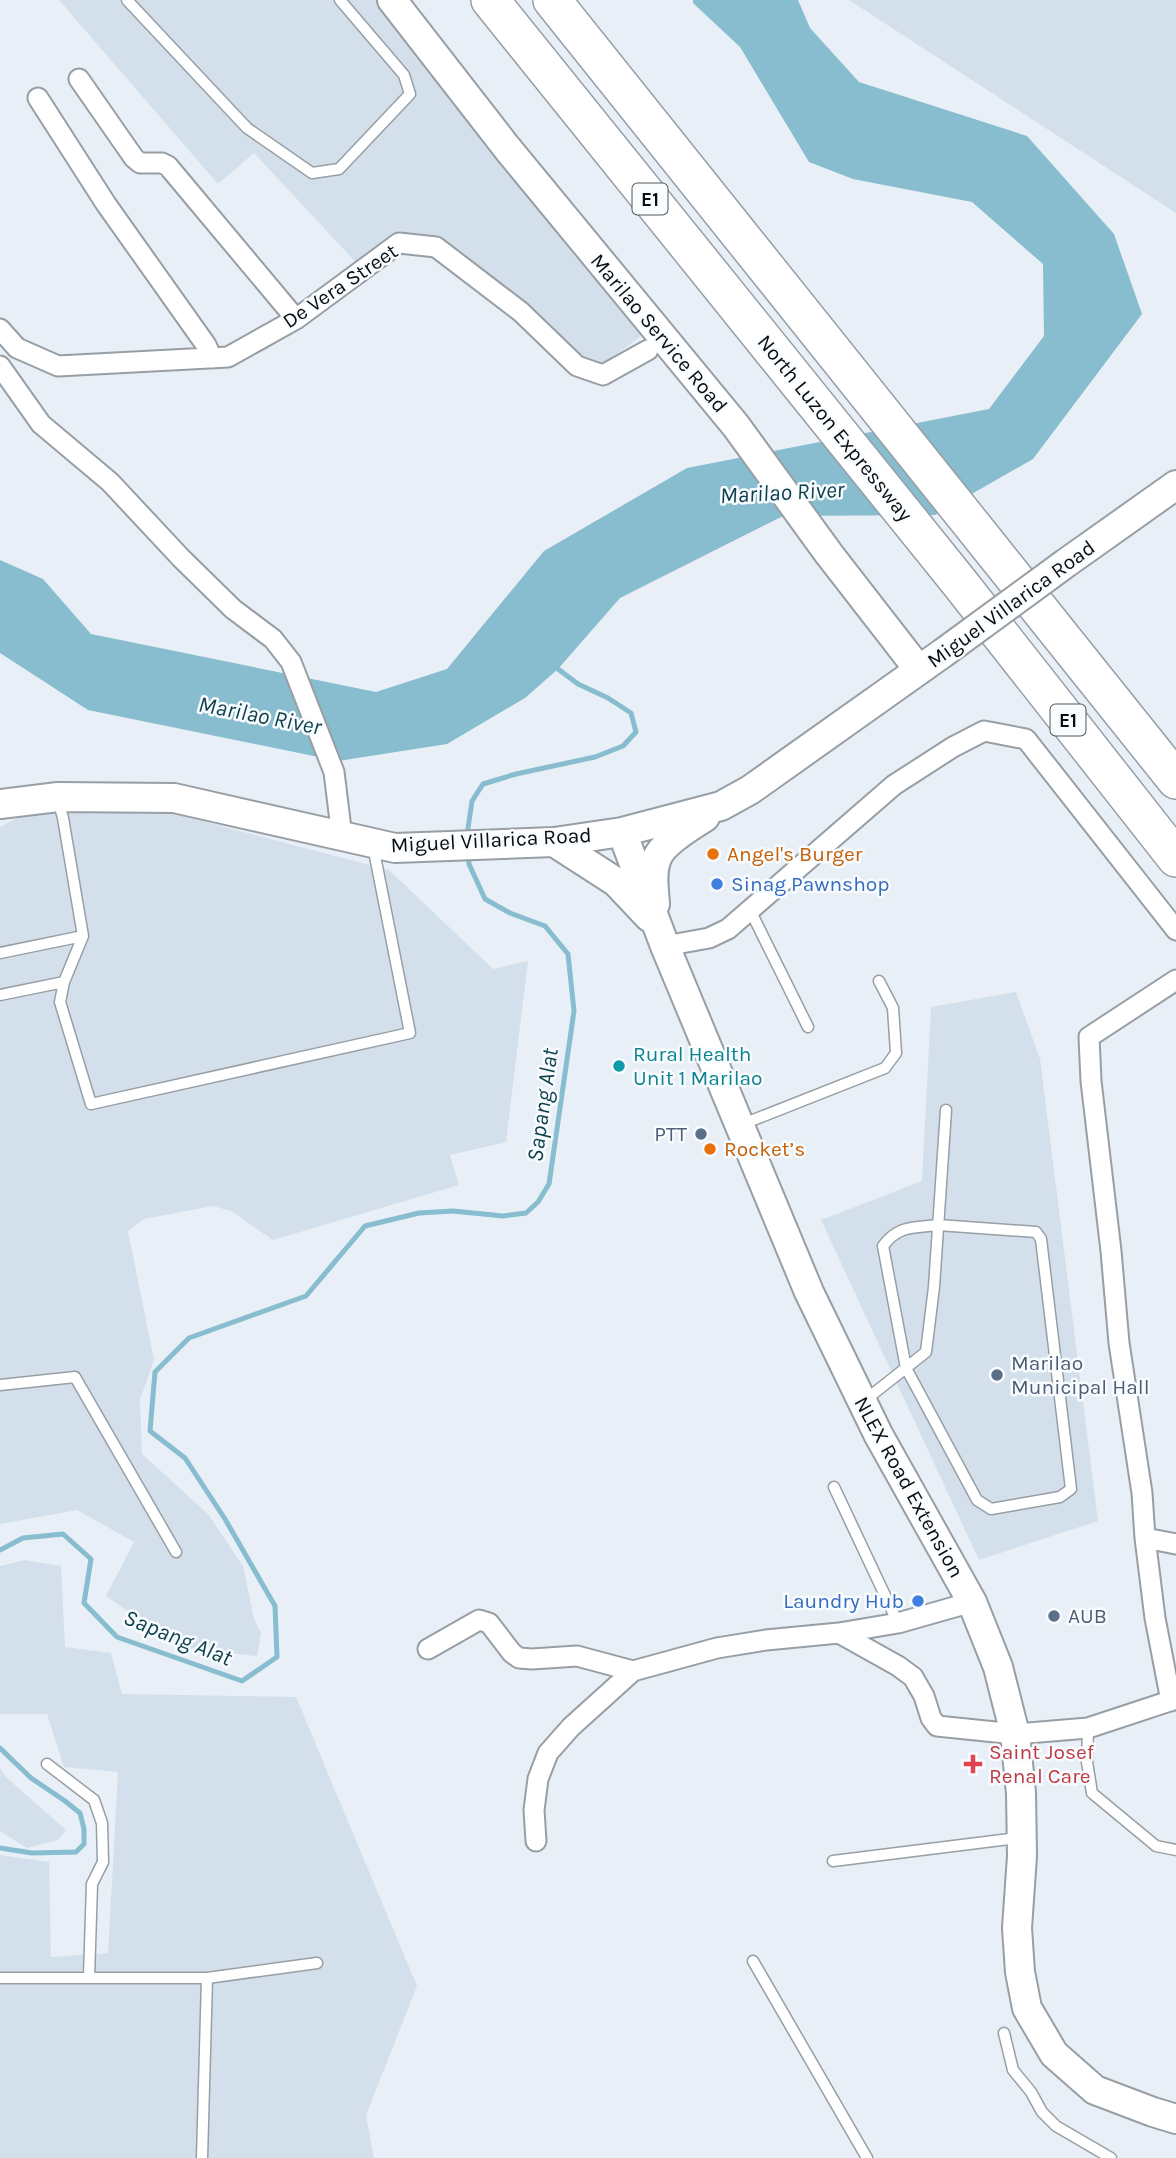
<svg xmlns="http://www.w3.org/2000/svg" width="1176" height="2158" viewBox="0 0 1176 2158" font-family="Karla,sans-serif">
	<rect width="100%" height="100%" fill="#e8eff6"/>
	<!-- built -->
	<path fill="#d3e0eb" d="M59 0H381L641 336 591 374 440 244 405 240 362 269 254 153 218 184Z
		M849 0H1176V213Z
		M90 802 148 807 389 870 493 969 528 961 506 1142 450 1155 459 1185 273 1240 231 1211 213 1206 144 1219 128 1231 154 1360 140 1400 142 1454 208 1514 243 1566 254 1619 261 1633 257 1656 181 1647 106 1596 134 1542 77 1510 0 1524V827L17 818Z
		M1016 992 1040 1059 1098 1521 979 1560 821 1220 922 1181 931 1007Z
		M25 1560 61 1566 65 1647 111 1653 122 1694 296 1697 417 1986 366 2115 374 2158H0V1855L49 1862 51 1957 108 1953 118 1772 64 1767 47 1714H0V1566Z
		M0 1768 6 1777 66 1830 58 1840 27 1848 0 1831Z"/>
	<!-- water -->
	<path fill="#87bdce" d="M693 0H798L810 28 859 82 1027 136 1114 234 1142 314 1033 459 935 515 783 516 620 598 558 669 525 698 447 744 338 761 88 710 0 653V560L43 579 91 634 376 692 447 669 544 551 687 468 989 409 1044 336 1043 264 972 202 853 179 809 162 740 47 693 3Z"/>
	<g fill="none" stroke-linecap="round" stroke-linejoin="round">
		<!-- stream -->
		<path stroke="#87bdce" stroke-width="5" d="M467 835 472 801 483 784 516 774 595 757 623 746 636 732 631 713 608 698 578 684 558 669 556 665
			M0 1550 23 1538 63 1534 91 1559 84 1603 117 1637 242 1681 277 1657 275 1606 225 1519 185 1458 150 1431 155 1372 189 1338 306 1296 365 1226 419 1213 453 1211 503 1216 526 1213 538 1202 549 1184 574 1011 568 954 545 926 510 913 485 899 469 864 468 852
			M0 1748 31 1778 65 1801 80 1813 84 1829V1844L76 1852 32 1853 0 1848"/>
		<defs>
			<path id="lane" d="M127 0 247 128 312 173 339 169 410 94 404 75 340 0
				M750 910 808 1027
				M83 936 64 982 60 1002 91 1104 410 1033 373 846
				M0 953 83 936 63 818 58 800
				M0 995 64 982
				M743 1124 885 1068 896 1053 893 1008 879 981
				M938 1225 1036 1232 1041 1239 1071 1489 1060 1497 991 1509 977 1500 906 1368 883 1246C898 1225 914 1228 938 1225Z
				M0 1385 75 1377 176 1552
				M864 1401 926 1352 934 1287 946 1110
				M834 1487 898 1623
				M1088 1728 1087 1762 1092 1793 1156 1846 1176 1850
				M47 1764 94 1800 102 1823 103 1862 92 1884 89 1977
				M833 1861 1018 1838
				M753 1961 867 2158
				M0 1978H207L202 2158
				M207 1978 317 1963
				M1004 2033 1013 2070 1031 2092 1042 2112 1056 2126 1111 2158"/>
			<path id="street" d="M79 79 134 158 140 163H162L168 166 296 319
				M38 98 106 204 206 345 212 358
				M0 329 17 348 58 366 228 357 296 319 399 243 436 247 521 312 577 366 603 375 648 350
				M0 366 41 424 110 482 181 558 233 609 273 639 291 662 334 772 342 837
				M665 946 709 938 728 929 894 785 953 747 984 731 1026 739 1176 930
				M1145 1538 1176 1544
				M839 1633 898 1623 972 1602
				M428 1649 479 1620 489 1623 512 1653 519 1658 532 1659 577 1656 633 1671 717 1648 766 1640 839 1633 898 1666 913 1677 924 1696 931 1718 937 1726 1015 1734 1088 1728 1176 1699
				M1171 1701 1155 1618 1145 1538 1142 1493 1119 1343 1111 1251 1091 1081 1089 1037 1176 980
				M536 1841 534 1810 538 1779 548 1753 571 1727 633 1671"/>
			<path id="secondary" d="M392 0 507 148 736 426 829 554 919 670
				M1066 563 1176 485
				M0 804 58 797 174 798 395 848 554 842 622 832 721 806 750 790 943 653
				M622 832 665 946 809 1292 878 1434 972 1602 998 1667 1015 1734 1021 1793 1022 1856 1017 1928 1020 1972 1027 2008 1054 2054 1095 2090 1153 2112 1176 2119
				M554 842 616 882 649 917
				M655 904C654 889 651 872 657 858 662 844 692 825 705 817"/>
			<path id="highway" d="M490 0 959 582 1176 858
				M552 0 1176 780"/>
		</defs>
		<!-- lane casing -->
		<use href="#lane" stroke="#979fa5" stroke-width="13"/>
		<!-- street casing -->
		<use href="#street" stroke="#979fa5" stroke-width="23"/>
		<!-- secondary casing -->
		<use href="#secondary" stroke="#979fa5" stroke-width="32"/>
		<!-- highway casing -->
		<use href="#highway" stroke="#979fa5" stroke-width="40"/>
		<!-- lane -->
		<use href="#lane" stroke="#fff" stroke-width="10"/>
		<!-- street -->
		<use href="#street" stroke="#fff" stroke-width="19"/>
		<!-- secondary -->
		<use href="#secondary" stroke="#fff" stroke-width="28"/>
		<!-- highway -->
		<use href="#highway" stroke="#fff" stroke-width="37"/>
		<defs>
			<path id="secondary-bridge" d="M943 653 1066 563"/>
		</defs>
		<!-- secondary-bridge casing -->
		<use href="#secondary-bridge" stroke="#979fa5" stroke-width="32" stroke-linecap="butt"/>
		<!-- secondary-bridge -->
		<use href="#secondary-bridge" stroke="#fff" stroke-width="28"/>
	</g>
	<!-- markers -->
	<g fill="#e8710a" stroke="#f9fcfe" stroke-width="2.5">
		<circle cx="713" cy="854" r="7"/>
		<circle cx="710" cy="1149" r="7"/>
	</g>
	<g fill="#3f7fe0" stroke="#f9fcfe" stroke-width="2.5">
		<circle cx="717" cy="884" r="7"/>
		<circle cx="918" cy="1601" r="7"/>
	</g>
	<circle fill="#0f9aa8" stroke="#f9fcfe" stroke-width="2.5" cx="619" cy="1066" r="7"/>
	<g fill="#5c6f8a" stroke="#f9fcfe" stroke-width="2.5">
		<circle cx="701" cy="1134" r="7"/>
		<circle cx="997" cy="1375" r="7"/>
		<circle cx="1054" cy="1616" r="7"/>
	</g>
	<path fill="#e0444e" stroke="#f9fcfe" stroke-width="2.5" d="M969.5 1753.5h7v7h7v7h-7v7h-7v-7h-7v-7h7z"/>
	<g text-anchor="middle" stroke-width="5" stroke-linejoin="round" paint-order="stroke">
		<!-- shield labels -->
		<g fill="#f9fcfe" stroke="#525557" stroke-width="2">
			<rect x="632.5" y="183.5" width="35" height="31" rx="5"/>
			<rect x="1050.5" y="704.5" width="35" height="31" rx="5"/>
		</g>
		<g font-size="19" font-weight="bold" fill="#0a0d0f">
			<text x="650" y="206">E1</text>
			<text x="1068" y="727">E1</text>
		</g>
		<!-- street labels -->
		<g font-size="21" fill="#0a0d0f" stroke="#f9fcfe">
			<text transform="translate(340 286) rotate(-34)" y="7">De Vera Street</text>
			<text transform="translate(659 333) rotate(50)" y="7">Marilao Service Road</text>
			<text transform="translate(835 428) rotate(51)" y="7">North Luzon Expressway</text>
			<text transform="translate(1011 604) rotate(-36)" y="7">Miguel Villarica Road</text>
			<text transform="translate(491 840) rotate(-3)" y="7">Miguel Villarica Road</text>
			<text transform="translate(909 1487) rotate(61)" y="7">NLEX Road Extension</text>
		</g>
		<!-- food labels -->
		<g font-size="21" fill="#c56008" stroke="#f9fcfe" text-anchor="start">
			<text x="727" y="861">Angel's Burger</text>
			<text x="724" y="1156">Rocket’s</text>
		</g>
		<!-- shop labels -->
		<g font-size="21" fill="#366cbe" stroke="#f9fcfe" text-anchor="start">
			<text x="731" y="891">Sinag Pawnshop</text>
			<text x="904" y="1608" text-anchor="end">Laundry Hub</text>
		</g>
		<!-- culture labels -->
		<g font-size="21" fill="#0d838f" stroke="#f9fcfe" text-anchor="start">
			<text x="633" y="1061">Rural Health<tspan x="633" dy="24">Unit 1 Marilao</tspan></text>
		</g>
		<!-- service labels -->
		<g font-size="21" fill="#4e5e75" stroke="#f9fcfe" text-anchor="start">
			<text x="687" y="1141" text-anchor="end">PTT</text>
			<text x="1011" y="1370">Marilao<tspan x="1011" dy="24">Municipal Hall</tspan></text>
			<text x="1068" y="1623">AUB</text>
		</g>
		<!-- health labels -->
		<g font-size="21" fill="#be3a42" stroke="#f9fcfe" text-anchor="start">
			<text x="989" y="1759">Saint Josef<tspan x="989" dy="24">Renal Care</tspan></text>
		</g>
		<!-- water labels -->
		<g font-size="23" font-style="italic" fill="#0d3f4c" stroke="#f9fcfe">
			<text transform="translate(782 492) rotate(-3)" y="8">Marilao River</text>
			<text transform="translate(260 715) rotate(11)" y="8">Marilao River</text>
			<text transform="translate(542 1105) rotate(-82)" y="8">Sapang Alat</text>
			<text transform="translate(178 1637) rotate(22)" y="8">Sapang Alat</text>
		</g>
	</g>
</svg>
